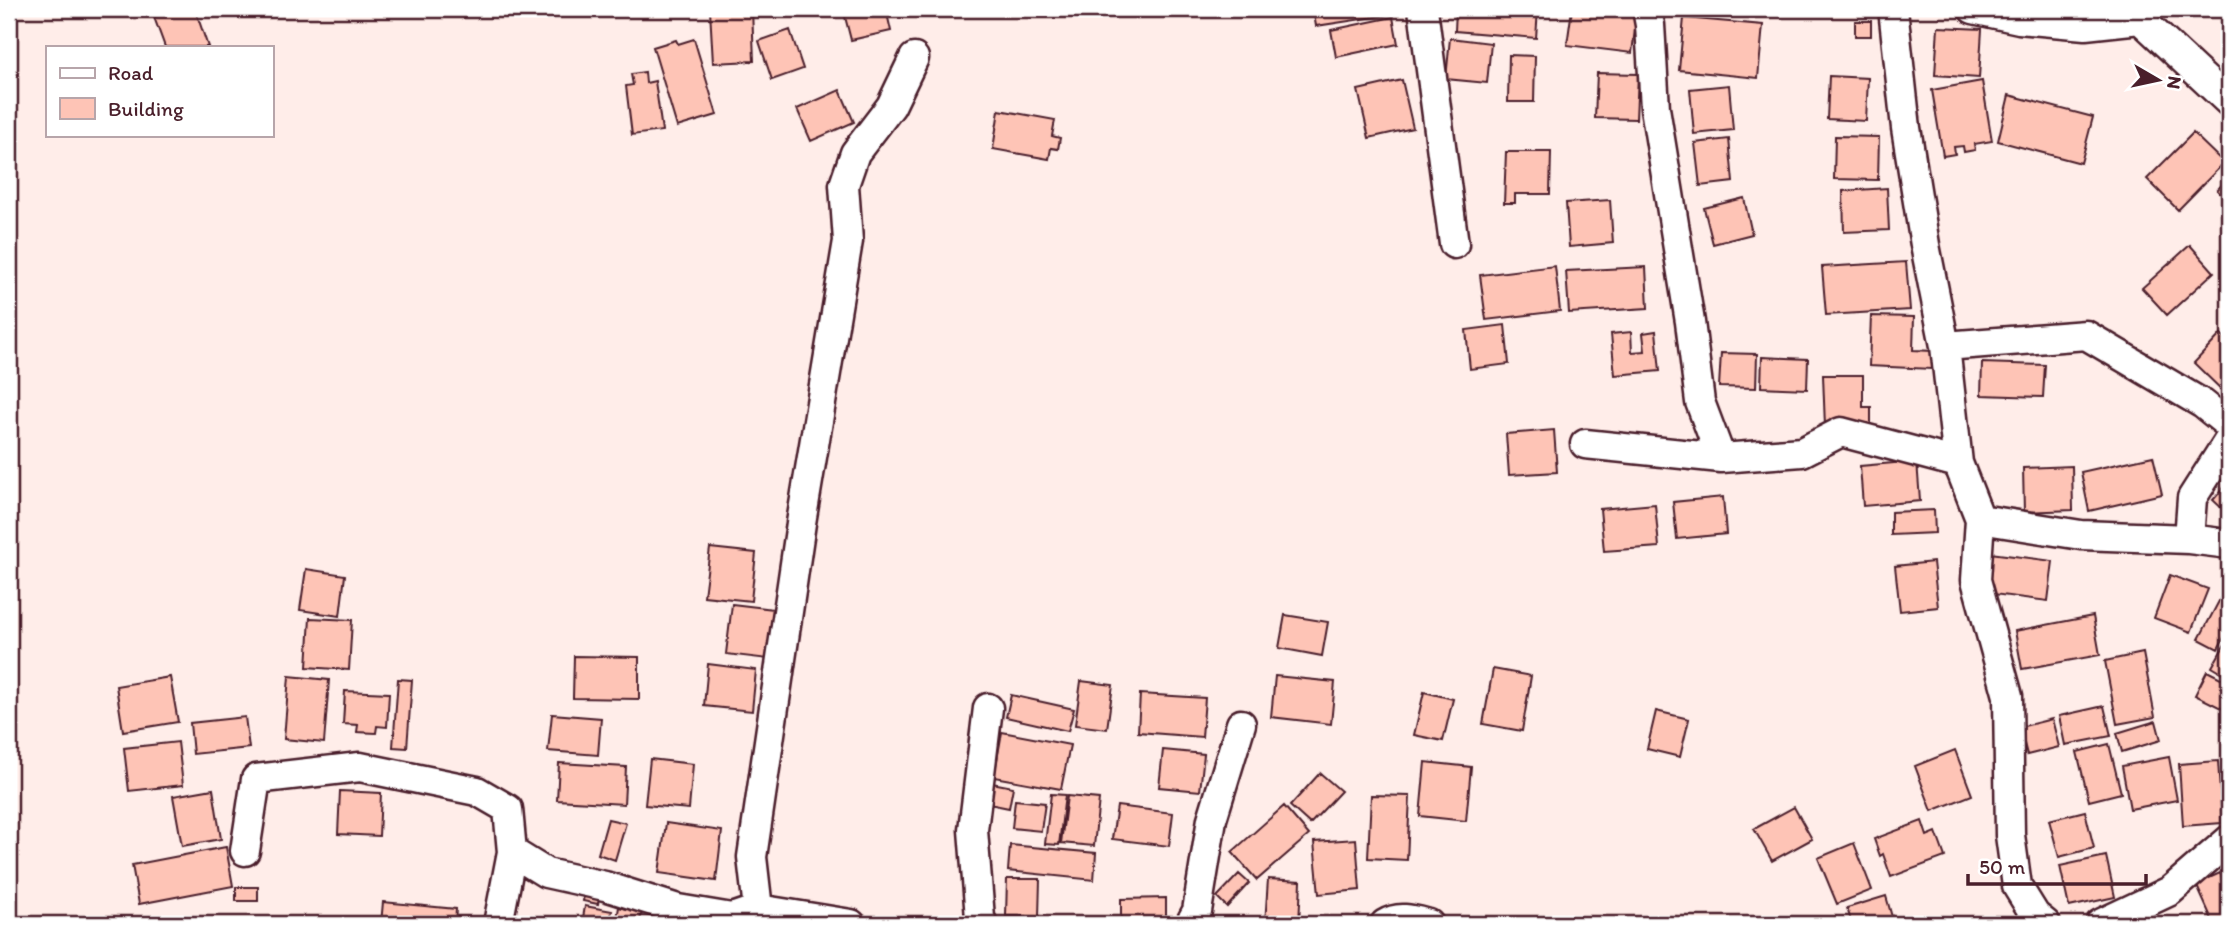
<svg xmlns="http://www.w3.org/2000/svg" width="2238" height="933" viewBox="0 0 2238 933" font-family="Itim,sans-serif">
	<rect width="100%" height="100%" fill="#ffede9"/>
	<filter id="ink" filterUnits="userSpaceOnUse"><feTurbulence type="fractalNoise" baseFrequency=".0143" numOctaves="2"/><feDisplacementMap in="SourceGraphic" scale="14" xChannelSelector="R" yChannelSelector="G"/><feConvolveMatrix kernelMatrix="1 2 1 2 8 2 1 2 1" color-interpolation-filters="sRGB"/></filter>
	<g filter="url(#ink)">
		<!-- building -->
		<path fill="#fec4b6" stroke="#4a1f2b" stroke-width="2" d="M178 9H195L208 47H165L154 17Z
			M752 9 754 61 713 63 710 10Z
			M843 9H886L891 31 851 40Z
			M1313 9H1394L1395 14 1316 26Z
			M1456 9H1538L1536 38 1455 31Z
			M1572 9H1607L1637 13 1632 53 1567 45Z
			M1393 17 1398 44 1336 57 1331 30Z
			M1684 18 1763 25 1758 78 1679 70Z
			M1855 21H1871V36H1855Z
			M1938 27 1982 29 1979 78 1935 75Z
			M790 30 803 69 772 80 759 41Z
			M1450 38 1491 43 1487 83 1446 79Z
			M694 39 717 115 677 127 653 47 676 40 678 44Z
			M1509 55 1535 56 1534 102H1508Z
			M645 72 646 83 655 81 662 131 632 135 626 86 633 85 631 74Z
			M1597 73 1638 74 1636 119 1595 118Z
			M1829 76 1868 78 1866 121 1827 119Z
			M1402 80 1413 128 1369 138 1358 90Z
			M1982 81 1992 141 1974 144 1975 150 1964 152 1963 146 1954 147 1955 154 1943 156 1932 90Z
			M1729 85 1733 130 1694 134 1690 89Z
			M840 90 854 122 811 141 797 109Z
			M2009 95 2093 117 2081 163 1998 141Z
			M999 110 1055 120 1052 136 1060 138 1058 149 1051 148 1049 159 993 149Z
			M2193 133 2224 163 2178 210 2147 179Z
			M1835 136 1879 137 1878 180 1834 179Z
			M1729 139 1733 182 1700 186 1695 143Z
			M1506 152H1551L1550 194H1515V203H1504Z
			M2229 177V203L2217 190Z
			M1887 188 1889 230 1844 232 1843 191Z
			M1744 198 1752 234 1713 244 1704 208Z
			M1610 200 1613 243 1569 247 1566 203Z
			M2190 245 2214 272 2167 315 2142 288Z
			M1906 262 1910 310 1826 315 1822 267Z
			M1555 266 1560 311 1486 320 1480 275Z
			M1646 267 1648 308 1569 313 1566 271Z
			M1871 316 1914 317 1913 350 1933 351 1932 369 1869 366Z
			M1505 325 1509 364 1470 369 1466 330Z
			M1656 331 1660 371 1615 375 1611 334 1631 332 1632 352 1645 351 1643 333Z
			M2221 334 2229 342V393L2227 395 2194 363Z
			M1721 353 1757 354 1756 388 1719 387Z
			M1762 357 1808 359 1807 389 1761 387Z
			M1982 363 2045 365 2043 397 1981 395Z
			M1823 375H1863V407H1871V426L1825 427Z
			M1554 430 1557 472 1509 475 1506 434Z
			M2153 456 2162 494 2089 511 2081 472Z
			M1917 461 1920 501 1863 506 1860 466Z
			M2072 466 2073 510 2024 512 2023 468Z
			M2229 482V515L2213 500Z
			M1723 497 1726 534 1677 539 1673 502Z
			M1655 504 1659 547 1604 551 1600 509Z
			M1934 510 1935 533 1891 535V512Z
			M710 548 756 553 751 601 704 596Z
			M1990 553 2053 561 2048 601 1985 593Z
			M1933 562 1938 607 1900 611 1895 566Z
			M306 569 345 575 340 616 300 610Z
			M2170 575 2208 589 2191 632 2154 618Z
			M2229 582V628L2218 649 2199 639Z
			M732 604 774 609 768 659 726 654Z
			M1285 615 1328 622 1322 656 1279 648Z
			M2093 616 2100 655 2022 669 2015 631Z
			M310 618 352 620 349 670 307 667Z
			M2229 637V677L2212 667Z
			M2143 653 2155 717 2117 724 2105 661Z
			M574 656 639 657V699L573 698Z
			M708 664 756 670 752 711 704 706Z
			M1493 669 1531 676 1522 731 1483 724Z
			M2207 671 2229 682V712L2195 695Z
			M289 676 329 680 324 743 284 739Z
			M1275 676 1335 682 1331 724 1271 717Z
			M170 677 178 722 123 731 116 686Z
			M398 679 412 680 407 748 393 747Z
			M1081 681 1113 685 1107 729 1075 725Z
			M345 691 389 693 387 727 377 726 376 733 357 732 358 725 343 724Z
			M1424 692 1453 699 1443 741 1414 735Z
			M1140 694 1205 698 1202 737 1138 732Z
			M1011 695 1074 709 1068 731 1006 717Z
			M2104 706 2111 736 2065 745 2059 716Z
			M1656 711 1689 719 1680 757 1647 749Z
			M552 714 601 718 598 755 548 751Z
			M245 717 249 748 193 754 190 723Z
			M2052 719 2059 747 2027 755 2020 727Z
			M2156 721 2161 740 2122 752 2117 733Z
			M1002 732 1070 745 1061 789 994 777Z
			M178 742 183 785 129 791 124 748Z
			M2109 744 2121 793 2089 801 2077 752Z
			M1163 750 1204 754 1200 791 1159 787Z
			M1955 750 1972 795 1932 811 1915 766Z
			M2169 757 2177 800 2130 809 2122 766Z
			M650 759 693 764 689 809 645 805Z
			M2218 761 2222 823 2183 826 2179 764Z
			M1425 762 1471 767 1466 821 1420 816Z
			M559 763 626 767 624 804 557 800Z
			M1320 773 1341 791 1310 824 1290 806Z
			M992 783 1013 787 1009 808 989 804Z
			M213 789 221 839 182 846 173 796Z
			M340 791 381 793 379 836 338 834Z
			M1051 794 1065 795 1059 845 1045 844Z
			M1371 795 1410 796 1407 860 1368 858Z
			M1067 796 1099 799 1094 846 1061 843Z
			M1015 800 1045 803 1041 831 1012 828Z
			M1117 806 1173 813 1169 846 1112 839Z
			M1284 806 1309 835 1257 880 1232 852Z
			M1794 807 1812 839 1772 861 1754 829Z
			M2085 811 2094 848 2059 857 2049 820Z
			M608 819 626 823 615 860 598 854Z
			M1922 821 1927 836 1936 832 1945 857 1891 877 1883 854 1880 856 1874 839Z
			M666 823 722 831 716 881 659 873Z
			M1356 839 1360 890 1319 894 1314 842Z
			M1854 843 1872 890 1837 904 1818 858Z
			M1010 845 1096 853 1094 880 1008 871Z
			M226 847 233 886 139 904 132 865Z
			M2106 856 2115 897 2069 907 2060 866Z
			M2220 873 2229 893V924H2214L2196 884Z
			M1239 874 1249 883 1227 907 1217 897Z
			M1007 879H1040L1039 917 1006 916Z
			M1268 879 1301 881 1299 924H1265Z
			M236 887H258V901H236Z
			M585 888 600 891 598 904 583 901Z
			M1886 896 1894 924H1852L1847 908Z
			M1166 898V924H1121V899Z
			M383 902 456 909 455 924H381Z
			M585 906 612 911 609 924H582Z
			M619 907 642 912 639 924H616Z
			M1563 915 1566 924H1528Z"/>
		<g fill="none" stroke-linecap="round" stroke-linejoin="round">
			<defs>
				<path id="minor" d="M1423 9 1454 244
					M1647 9 1650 25 1655 108 1690 322 1700 402 1721 458
					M1893 9 1906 128 1925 245 1945 346 1958 463 1980 519 1976 580 2008 696 2010 835 2017 886 2035 915 2046 924
					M1973 9 2019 19 2085 25 2140 19 2229 102
					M1945 346 2086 335 2203 404 2229 425
					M1585 444 1721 458 1802 452 1841 432 1958 463
					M1980 519 2081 535 2189 539 2229 544
					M2189 539 2192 498 2229 440
					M245 851 256 779 360 767 477 791 508 809 512 852 546 873 605 886 678 909 732 918 758 909 851 924
					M758 909 752 857 801 523 848 241 844 185 855 153 891 106 914 58
					M498 924 512 852
					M983 924 980 918 973 830 988 708
					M1190 924 1197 911 1212 819 1241 724
					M1385 924C1399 915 1414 920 1429 924
					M2100 924 2170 891 2229 840"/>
			</defs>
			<!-- minor casing -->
			<use href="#minor" stroke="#4a1f2b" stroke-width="33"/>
			<!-- minor -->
			<use href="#minor" stroke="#fff" stroke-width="28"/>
		</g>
	</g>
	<!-- margin -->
	<rect width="2238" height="933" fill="none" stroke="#fff" stroke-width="35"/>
	<rect x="18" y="18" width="2203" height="898" fill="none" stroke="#4a1f2b" stroke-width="2.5" filter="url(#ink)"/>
	<!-- legend -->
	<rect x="46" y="46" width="228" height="91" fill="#ffffff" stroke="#b7a5aa" stroke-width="2"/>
	<rect x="60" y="68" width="35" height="10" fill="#ffffff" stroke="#b7a5aa" stroke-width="2"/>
	<text x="108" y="80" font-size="21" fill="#4a1f2b">Road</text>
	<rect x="60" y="98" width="35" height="21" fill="#fec4b6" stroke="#b7a5aa" stroke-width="2"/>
	<text x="108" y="116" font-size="21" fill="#4a1f2b">Building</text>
	<!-- north arrow -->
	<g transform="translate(2158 80) rotate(99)" stroke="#ffffff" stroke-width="5" paint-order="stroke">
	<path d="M0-5L12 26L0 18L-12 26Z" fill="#4a1f2b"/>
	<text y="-10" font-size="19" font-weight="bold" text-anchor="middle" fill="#4a1f2b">N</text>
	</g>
	<!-- scale -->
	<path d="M1968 874v10h178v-10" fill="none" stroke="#4a1f2b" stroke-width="3.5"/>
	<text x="1979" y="874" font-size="21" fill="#4a1f2b" stroke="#ffffff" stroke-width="5" paint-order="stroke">50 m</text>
</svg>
